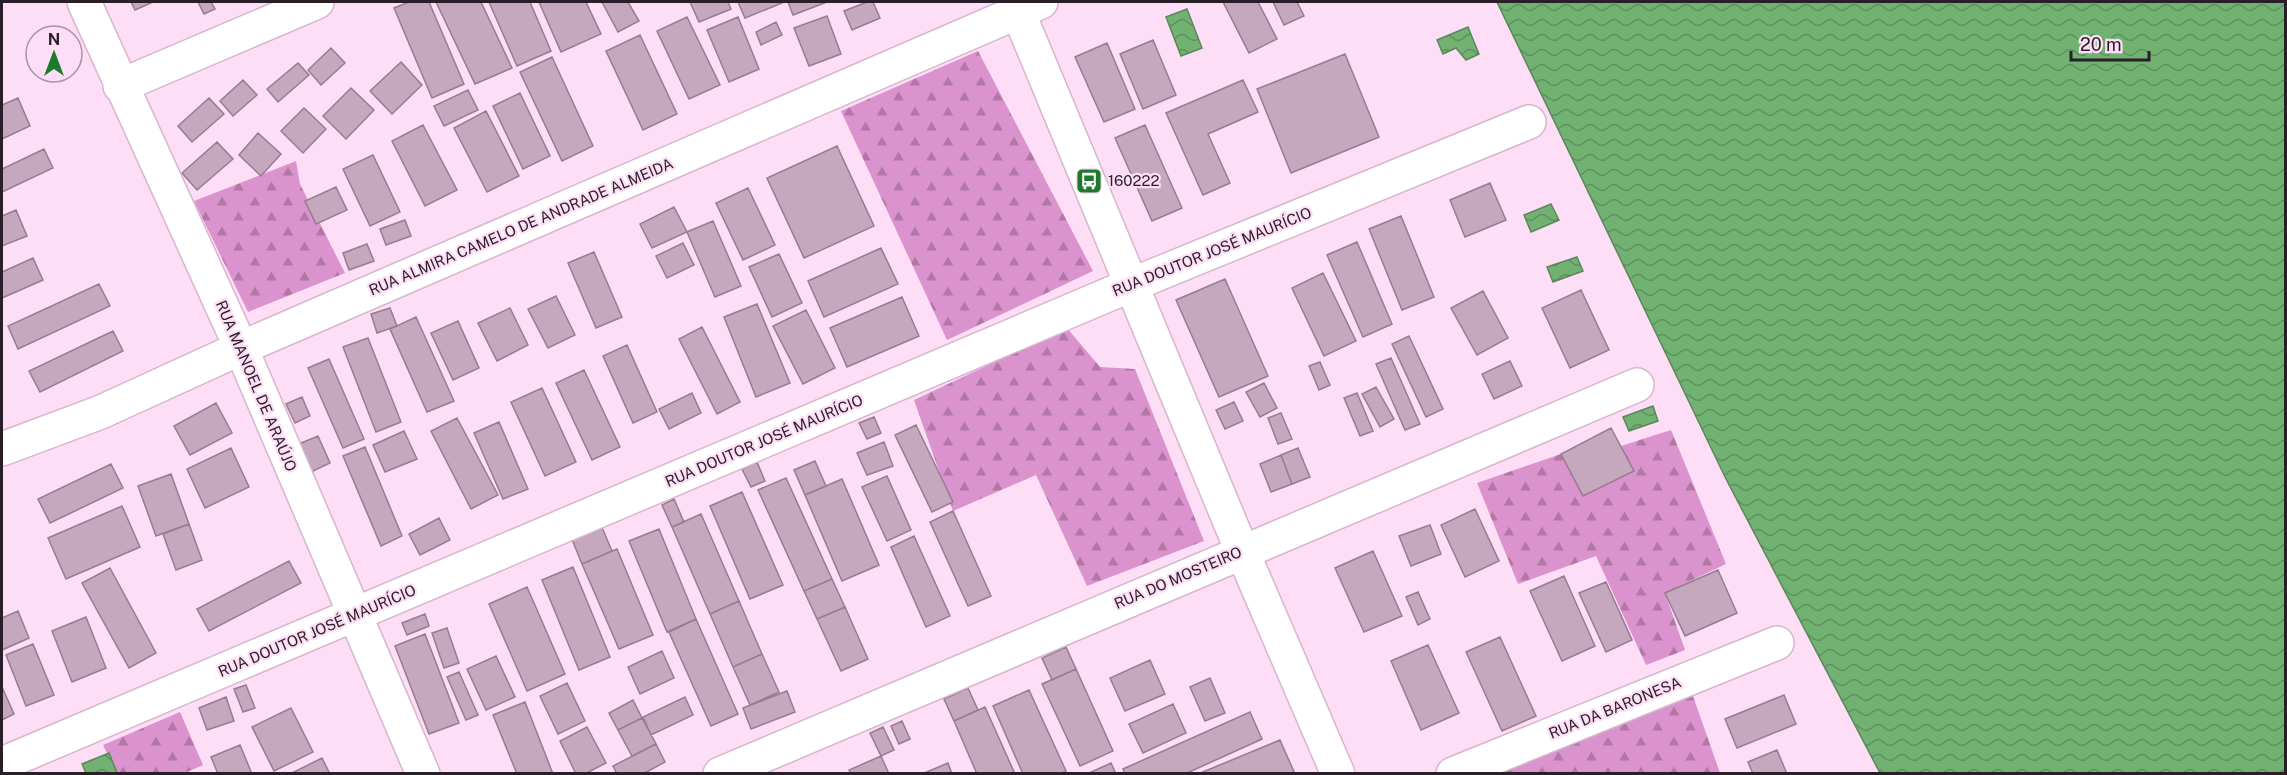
<svg xmlns="http://www.w3.org/2000/svg" width="2287" height="775" viewBox="0 0 2287 775" font-family="'Public Sans',sans-serif">
	<defs>
		<pattern id="forest-firs" width="22" height="20" patternUnits="userSpaceOnUse" patternTransform="scale(1.5)"><rect width="22" height="20" fill="#da93cc"/><path d="M5 1l3.5 6h-7zM16 11l3.5 6h-7z" fill="#b177a6"/></pattern>
		<pattern id="water-waves" width="16" height="10" patternUnits="userSpaceOnUse" patternTransform="scale(1.5)"><rect width="16" height="10" fill="#71b273"/><path d="M0 5q4-4 8 0t8 0" fill="none" stroke="#5d905e"/></pattern>
	</defs>
	<rect width="100%" height="100%" fill="#fedef6"/>
	<!-- forest -->
	<path fill="url(#forest-firs)" d="M978 51 1093 271 947 340 841 111Z
		M296 161 300 184 345 273 248 312 194 201Z
		M1067 328 1100 367 1135 369 1204 541 1087 586 1036 475 953 511 914 400Z
		M1671 430 1726 564 1665 593 1685 650 1646 665 1596 556 1518 584 1477 483 1561 454 1584 496 1633 471 1621 446Z
		M1693 696 1720 773 1493 774Z
		M180 712 203 765 185 773H117L103 745Z"/>
	<!-- water -->
	<path fill="url(#water-waves)" stroke="#5c865c" stroke-width="1.5" d="M1497 2H2285V773H1880L1726 479Z
		M1187 9 1202 48 1181 56 1166 17Z
		M1468 27 1479 54 1466 60 1456 48 1443 54 1437 40Z
		M1551 204 1559 220 1531 232 1524 215Z
		M1577 257 1583 271 1553 282 1547 267Z
		M1653 406 1658 421 1629 431 1623 417Z
		M109 753 117 773H86L82 764Z"/>
	<!-- building -->
	<path fill="#c5a7be" stroke="#977b91" stroke-width="1.5" d="M131 2H153L135 10Z
		M198 2H211L215 9 204 14Z
		M409 2H429L464 84 432 98 394 8Z
		M436 2H481L512 68 475 84Z
		M489 2H530L551 51 517 66Z
		M539 2H586L601 34 561 52Z
		M602 2H628L639 21 618 32Z
		M690 2H728L731 9 699 22Z
		M738 2H781L782 3 745 18Z
		M788 2H827L793 15Z
		M867 2H873L880 18 852 30 844 11Z
		M1223 2H1258L1277 39 1249 53Z
		M1273 2H1297L1304 16 1284 25Z
		M827 16 841 54 809 66 794 28Z
		M687 17 720 85 689 99 657 31Z
		M738 17 759 69 729 82 707 30Z
		M776 22 782 35 761 45 756 32Z
		M640 35 677 114 643 130 606 51Z
		M1153 40 1176 95 1143 109 1120 54Z
		M1107 43 1135 109 1104 122 1075 57Z
		M331 48 345 63 321 85 308 70Z
		M1345 54 1379 137 1291 173 1257 89Z
		M552 57 593 146 562 161 520 72Z
		M401 62 422 85 392 114 370 91Z
		M298 63 309 75 278 102 267 89Z
		M243 80 257 95 233 116 220 101Z
		M1243 80 1258 112 1208 134 1230 183 1203 195 1166 113Z
		M351 88 374 110 346 139 323 116Z
		M468 90 478 110 444 126 434 106Z
		M520 93 550 156 523 169 493 106Z
		M18 98 30 126 2 139V105Z
		M209 98 224 114 192 142 178 126Z
		M304 108 326 129 303 153 281 131Z
		M486 111 519 176 487 192 454 128Z
		M423 125 457 190 425 206 392 141Z
		M1145 125 1182 208 1152 221 1115 138Z
		M258 133 281 154 261 176 239 155Z
		M217 142 233 159 197 190 182 173Z
		M837 146 874 226 804 258 767 178Z
		M44 149 53 168 2 192V169Z
		M373 155 400 212 370 226 343 169Z
		M1490 183 1506 220 1465 237 1450 200Z
		M336 187 347 210 316 224 305 201Z
		M748 188 775 245 743 260 716 203Z
		M674 207 687 232 652 248 640 224Z
		M16 210 27 236 2 246V216Z
		M1401 216 1434 297 1402 310 1369 229Z
		M405 220 411 236 386 245 380 229Z
		M713 221 741 286 715 297 687 232Z
		M1357 242 1392 324 1363 337 1327 255Z
		M683 243 694 265 667 278 656 256Z
		M367 244 374 261 349 270 343 253Z
		M881 248 898 284 824 317 808 281Z
		M594 252 622 317 596 328 568 263Z
		M779 254 802 303 772 317 749 267Z
		M33 258 43 280 2 298V272Z
		M1323 273 1356 341 1324 356 1292 288Z
		M1225 279 1268 376 1219 397 1176 300Z
		M99 284 110 306 18 349 8 326Z
		M1581 290 1609 350 1570 368 1542 308Z
		M1483 291 1508 338 1477 355 1451 308Z
		M556 296 575 335 548 348 528 309Z
		M902 297 919 336 847 367 830 328Z
		M757 304 790 383 756 397 724 317Z
		M390 308 397 326 377 333 371 314Z
		M510 308 528 345 497 361 478 323Z
		M806 310 835 368 803 384 773 326Z
		M416 317 454 401 427 412 390 329Z
		M458 321 479 368 453 380 431 333Z
		M702 327 740 402 717 414 679 339Z
		M113 331 123 351 40 392 29 371Z
		M1409 336 1443 409 1426 417 1392 344Z
		M368 338 401 422 376 432 343 347Z
		M627 345 657 412 633 423 603 356Z
		M1391 358 1420 424 1405 430 1376 364Z
		M329 359 364 439 343 448 308 368Z
		M1510 361 1522 386 1494 399 1482 374Z
		M1320 362 1330 385 1319 390 1309 366Z
		M584 370 620 447 592 460 556 383Z
		M1264 383 1277 408 1260 417 1246 392Z
		M1376 387 1394 419 1380 427 1362 394Z
		M542 388 576 462 545 476 511 402Z
		M692 393 701 413 669 429 659 409Z
		M1357 393 1373 431 1360 436 1344 398Z
		M302 397 310 416 295 423 286 404Z
		M1234 402 1243 421 1225 429 1216 410Z
		M216 403 232 433 190 455 174 426Z
		M1281 413 1292 439 1278 444 1268 418Z
		M874 417 881 433 867 439 859 423Z
		M457 418 498 495 471 509 431 431Z
		M499 422 528 489 503 499 474 433Z
		M916 425 953 502 932 512 895 435Z
		M1611 428 1634 471 1583 496 1561 454Z
		M404 431 417 459 385 472 373 445Z
		M318 436 330 463 311 472 299 444Z
		M884 442 893 466 867 475 857 453Z
		M365 447 402 536 381 546 343 456Z
		M231 448 249 487 205 508 187 469Z
		M1298 448 1310 477 1292 484 1281 455Z
		M1281 455 1292 484 1271 492 1260 464Z
		M815 461 826 486 805 495 794 470Z
		M757 462 765 481 751 487 742 469Z
		M111 464 123 488 50 523 38 499Z
		M171 474 189 524 156 536 138 486Z
		M887 476 911 530 887 541 862 487Z
		M786 478 832 579 804 591 758 490Z
		M842 479 879 565 842 581 805 495Z
		M742 492 783 585 750 599 710 506Z
		M674 499 684 522 672 527 662 505Z
		M122 506 140 547 66 579 48 538Z
		M1475 509 1499 561 1465 577 1441 525Z
		M953 511 991 596 968 606 930 522Z
		M701 514 739 601 710 614 672 527Z
		M439 518 450 540 420 555 409 534Z
		M189 524 202 560 176 570 163 534Z
		M601 525 612 551 582 564 571 537Z
		M1430 525 1441 554 1411 566 1399 536Z
		M659 529 696 619 667 632 629 541Z
		M914 536 950 616 926 627 891 547Z
		M617 549 653 635 619 649 582 564Z
		M1373 551 1402 616 1364 632 1335 568Z
		M289 561 301 583 209 631 197 609Z
		M573 567 610 657 579 670 542 580Z
		M110 568 156 653 129 668 82 583Z
		M1718 570 1737 613 1685 636 1665 593Z
		M1564 576 1595 646 1562 661 1530 591Z
		M832 579 845 607 817 619 804 591Z
		M1606 582 1632 640 1606 652 1579 593Z
		M527 587 565 674 527 691 489 604Z
		M1418 592 1430 619 1418 625 1406 597Z
		M739 601 762 654 733 667 710 614Z
		M845 607 868 659 841 671 817 619Z
		M18 611 29 638 2 650V618Z
		M425 614 429 626 407 635 402 623Z
		M86 617 106 668 72 682 52 631Z
		M696 619 738 714 711 726 669 632Z
		M447 628 459 663 444 668 432 633Z
		M425 634 459 723 429 734 395 646Z
		M1500 637 1536 716 1502 731 1466 652Z
		M33 644 54 695 26 706 6 655Z
		M1428 645 1459 713 1421 730 1391 661Z
		M1066 647 1076 669 1052 680 1042 658Z
		M662 651 674 678 640 694 628 667Z
		M762 654 779 692 750 705 733 667Z
		M496 656 515 697 486 710 467 669Z
		M1150 660 1165 694 1125 711 1110 678Z
		M1076 669 1113 751 1080 766 1042 684Z
		M459 672 478 715 466 720 447 677Z
		M1210 678 1225 713 1205 721 1190 687Z
		M567 683 585 721 558 734 540 696Z
		M246 685 255 708 243 712 234 689Z
		M2 687 14 714 2 720Z
		M968 688 978 710 954 721 944 699Z
		M1029 690 1066 771 1060 774H1023L993 706Z
		M787 691 795 712 751 729 743 708Z
		M1784 695 1796 724 1737 748 1725 719Z
		M226 697 234 721 207 730 199 708Z
		M685 697 693 715 651 735 643 717Z
		M633 700 642 718 618 730 609 713Z
		M525 702 553 774H517L493 715Z
		M1173 704 1186 733 1143 753 1129 724Z
		M985 707 1015 774H977L954 721Z
		M291 708 313 752 274 771 252 727Z
		M1250 712 1262 739 1185 774H1125L1123 769Z
		M642 718 656 744 632 756 618 730Z
		M902 721 910 739 899 744 891 726Z
		M587 727 606 763 585 774H576L560 741Z
		M883 727 894 750 881 756 870 733Z
		M1280 740 1295 774H1198Z
		M656 744 665 762 643 774H617L613 766Z
		M240 745 252 774H218L211 757Z
		M1777 750 1787 774H1753L1748 762Z
		M881 756 889 774H851L849 770Z
		M322 758 330 774H290Z
		M948 763 952 774H922Z
		M1111 763 1116 774H1087Z"/>
	<g fill="none" stroke-linecap="round" stroke-linejoin="round">
		<defs>
			<path id="minor" d="M84 2 241 348 423 774
				M120 86 317 2
				M2 449 101 412 241 348 1041 2
				M2 764 1131 285 1529 122
				M720 774 1637 385
				M1453 774 1777 643"/>
			<path id="major" d="M1014 2 1242 551 1338 774"/>
		</defs>
		<!-- minor casing -->
		<use href="#minor" stroke="#d5b6ce" stroke-width="36"/>
		<!-- major casing -->
		<use href="#major" stroke="#d5b6ce" stroke-width="36"/>
		<!-- minor -->
		<use href="#minor" stroke="#fff" stroke-width="33"/>
		<!-- major -->
		<use href="#major" stroke="#fff" stroke-width="33"/>
	</g>
	<!-- icons -->
	<defs>
		<symbol id="bus-square" viewBox="-11 -11 22 22"><rect x="-9" y="-9" width="18" height="18" rx="4" fill="#1d7a2a" stroke="#fedef6"/><path d="M-5-6H5V4H4V6H2V4H-2V6H-4V4H-5ZM-3.5-4V0h7V-4ZM-3.5 1.2v1.5H-2V1.2ZM2 1.2v1.5H3.5V1.2Z" fill="#fff"/></symbol>
	</defs>
	<g fill-rule="evenodd">
		<use href="#bus-square" x="1074" y="166" width="30" height="30"/>
	</g>
	<g text-anchor="middle" stroke-width="4.5" stroke-linejoin="round" paint-order="stroke">
		<!-- poi labels -->
		<g font-size="15" fill="#2a1f28" stroke="#fedef6" text-anchor="start">
			<text x="1108" y="186">160222</text>
		</g>
		<!-- street labels -->
		<g font-size="15" fill="#2a1f28" stroke="#fedef6">
			<text transform="translate(521 227) rotate(-23)" y="5">RUA ALMIRA CAMELO DE ANDRADE ALMEIDA</text>
			<text transform="translate(1212 252) rotate(-22)" y="5">RUA DOUTOR JOSÉ MAURÍCIO</text>
			<text transform="translate(256 386) rotate(67)" y="5">RUA MANOEL DE ARAÚJO</text>
			<text transform="translate(764 441) rotate(-23)" y="5">RUA DOUTOR JOSÉ MAURÍCIO</text>
			<text transform="translate(1178 578) rotate(-23)" y="5">RUA DO MOSTEIRO</text>
			<text transform="translate(317 631) rotate(-23)" y="5">RUA DOUTOR JOSÉ MAURÍCIO</text>
			<text transform="translate(1615 708) rotate(-22)" y="5">RUA DA BARONESA</text>
		</g>
	</g>
	<!-- border -->
	<rect width="2287" height="775" fill="none" stroke="#2a1f28" stroke-width="6"/>
	<!-- north arrow -->
	<g transform="translate(54 54)"><circle r="28" fill="#fedef6" stroke="#a992a4" stroke-width="1.5"/>
	<path d="M0-4.5L10 22L0 15L-10 22Z" fill="#1d7a2a"/>
	<text y="-9" font-size="16" font-weight="bold" text-anchor="middle" fill="#2a1f28">N</text>
	</g>
	<!-- scale -->
	<path d="M2071 51v9h78v-9" fill="none" stroke="#2a1f28" stroke-width="3"/>
	<text x="2080" y="51" font-size="18" fill="#2a1f28" stroke="#fedef6" stroke-width="4.5" paint-order="stroke">20 m</text>
</svg>
